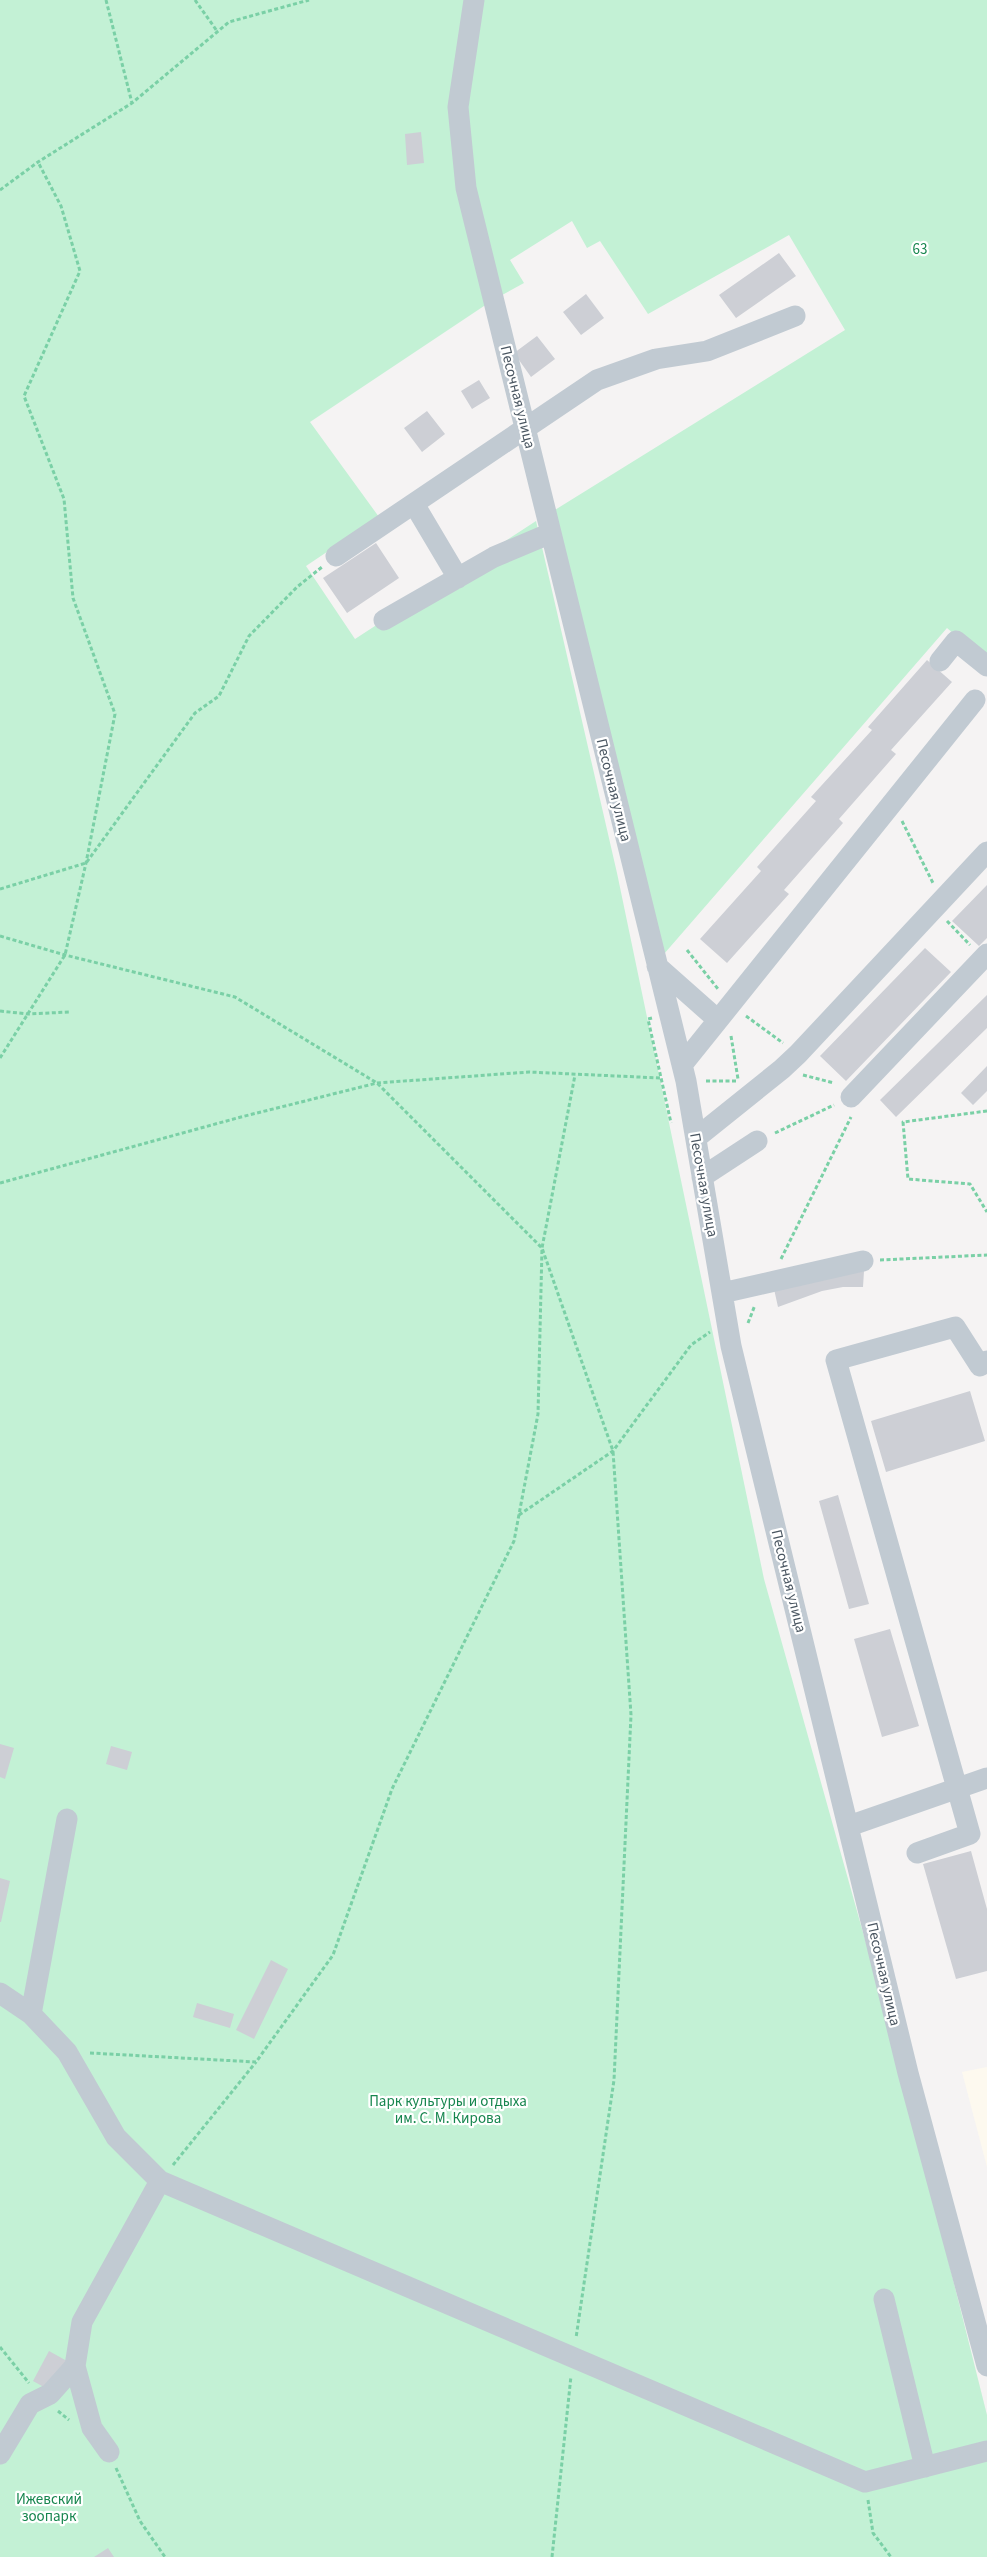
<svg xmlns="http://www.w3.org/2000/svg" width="987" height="2557" viewBox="0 0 987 2557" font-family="'Source Sans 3',sans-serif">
	<rect width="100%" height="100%" fill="#f5f3f3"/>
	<!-- commercial -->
	<path fill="#fdf9ef" d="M987 2067V2167L962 2072Z"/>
	<!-- green -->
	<path fill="#c3f1d5" d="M0 0H987V663L947 628 664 954 550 513 845 330 789 235 648 314 600 241 587 248 572 221 510 260 524 283 493 300 310 422 379 517 306 566 355 639 536 521 617 873 764 1579 892 2036 987 2415V2557H0Z"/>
	<!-- building -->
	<path fill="#cdcfd5" d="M421 132 424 163 407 165 405 134Z
		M779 253 796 276 736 318 719 295Z
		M586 294 604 318 581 335 563 312Z
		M537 336 555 359 531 377 514 353Z
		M479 380 490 398 472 409 461 391Z
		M427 411 445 434 422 452 404 428Z
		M376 543 399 578 347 613 323 578Z
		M927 660 952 682 891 750 896 754 839 819 843 823 784 890 789 894 727 963 700 939 761 871 757 867 816 801 811 797 872 730 868 727Z
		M987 885V938L979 946 952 921Z
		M925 948 951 972 846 1081 820 1056Z
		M987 995V1028L896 1117 880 1100Z
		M987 1066V1091L973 1105 961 1093Z
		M864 1271 863 1287H843L822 1291 778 1307 774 1289Z
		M970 1391 985 1441 886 1472 871 1421Z
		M838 1495 869 1604 849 1609 819 1501Z
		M890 1629 919 1726 882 1737 854 1639Z
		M0 1744 14 1748 5 1779 0 1777Z
		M111 1746 132 1752 127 1770 106 1764Z
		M971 1851 987 1909V1971L956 1979 923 1864Z
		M0 1878 10 1881 1 1922H0Z
		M271 1960 288 1969 254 2039 236 2030Z
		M197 2003 234 2014 230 2028 193 2017Z
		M49 2351 67 2361 51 2391 33 2381Z
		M108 2548 114 2557H94Z"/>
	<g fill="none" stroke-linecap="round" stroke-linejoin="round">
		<!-- path -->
		<path stroke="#7ad0a6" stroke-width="3" stroke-dasharray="4 2.5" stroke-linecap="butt" d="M106 0 132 103
			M195 0 217 31
			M0 190 38 162 132 103 229 22 309 0
			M902 821 933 883
			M0 889 86 863 195 713 219 696 249 636 297 587 322 567
			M947 921 970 945
			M0 936 65 955 235 997 377 1083 542 1248 613 1451 631 1715 614 2080 576 2338
			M687 950 718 989
			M0 1011 28 1014 70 1012
			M746 1016 783 1043
			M652 1018 648 1019 671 1123
			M731 1036 738 1079
			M0 1058 65 955 86 863 115 714 73 598 64 499 24 396 80 271 61 206 38 162
			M803 1075 834 1083
			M706 1081H737
			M987 1111 903 1122 908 1179 970 1184 987 1212
			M775 1133 834 1105
			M0 1183 241 1117 377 1083 529 1072 660 1078
			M781 1259 851 1117
			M880 1260 987 1255
			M748 1323 755 1305
			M519 1515 613 1451 691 1345 710 1332
			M90 2053 256 2062 333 1955 392 1789 514 1541 538 1414 542 1248 575 1075
			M173 2165 256 2062
			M0 2347 29 2383
			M58 2411 69 2420
			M116 2468 140 2521 165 2557
			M868 2500 873 2533 891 2557
			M552 2557 571 2376"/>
		<!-- minor -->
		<path stroke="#c1cad2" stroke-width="21" d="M474 0 458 107 466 188 686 1081 731 1346 908 2073 987 2366
			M414 504 458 578
			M336 556 597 380 656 359 707 351 795 316
			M384 620 494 557 551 533
			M940 661 956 641 987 666
			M657 966 718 1020
			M682 1065 975 700
			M851 1097 987 954
			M696 1138 782 1069 798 1054 987 852
			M702 1177 757 1141
			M722 1293 863 1261
			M849 1826 987 1778
			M917 1853 970 1834 836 1360 955 1327 980 1366 987 1361
			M0 1993 31 2014 67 2052 116 2137 160 2181 865 2482 987 2451
			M31 2014 67 1819
			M884 2299 925 2467
			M75 2366 92 2428 109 2452
			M0 2454 30 2404 50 2394 75 2366 82 2322 160 2181"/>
	</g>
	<g text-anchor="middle" stroke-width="4.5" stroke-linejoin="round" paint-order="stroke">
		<!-- park labels -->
		<g font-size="15" fill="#17864f" stroke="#fff">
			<text x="920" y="254">63</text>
			<text x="448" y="2106">Парк культуры и отдыха<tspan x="448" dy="17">им. С. М. Кирова</tspan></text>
			<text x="49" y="2504">Ижевский<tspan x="49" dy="17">зоопарк</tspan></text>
		</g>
		<!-- street labels -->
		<g font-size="15" fill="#4a5661" stroke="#fff">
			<text transform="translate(518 397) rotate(76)" y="5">Песочная улица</text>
			<text transform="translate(614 790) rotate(76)" y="5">Песочная улица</text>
			<text transform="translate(704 1185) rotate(80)" y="5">Песочная улица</text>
			<text transform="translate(789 1581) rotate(76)" y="5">Песочная улица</text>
			<text transform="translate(884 1974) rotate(77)" y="5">Песочная улица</text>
		</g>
	</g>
</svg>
